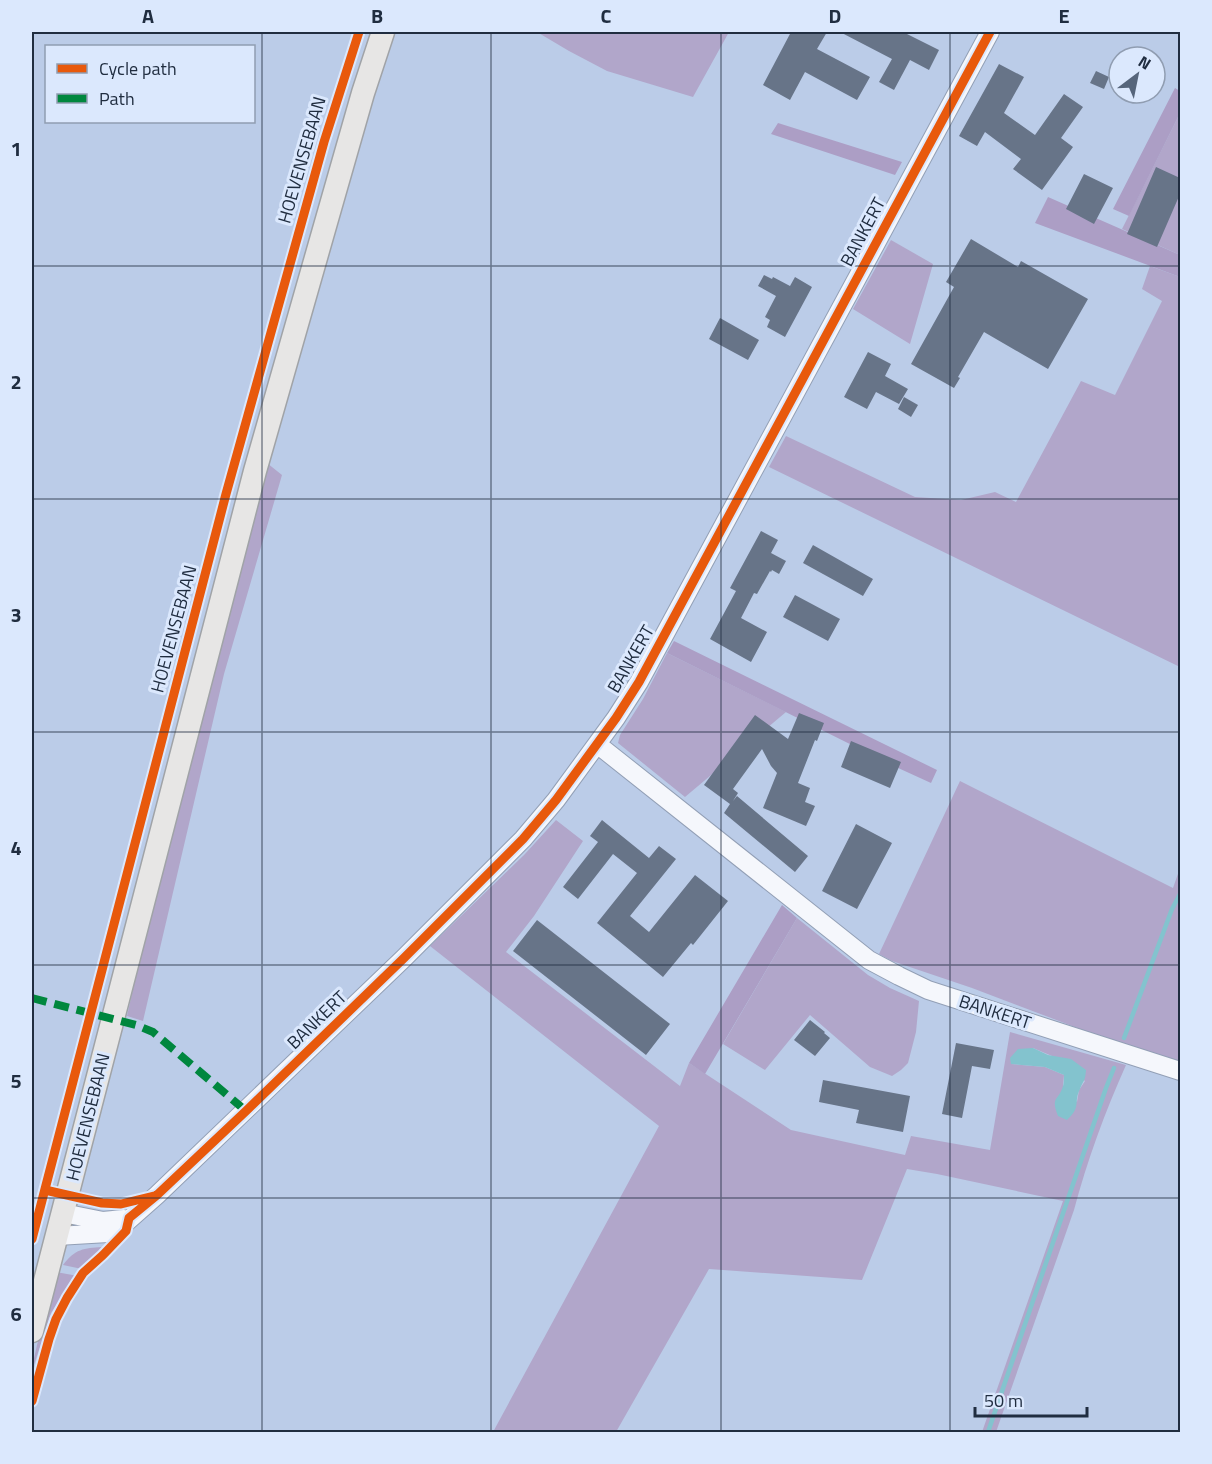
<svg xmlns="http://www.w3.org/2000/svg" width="1212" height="1464" viewBox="0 0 1212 1464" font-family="'Titillium Web',sans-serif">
	<rect width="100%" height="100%" fill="#bbcce8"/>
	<!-- green -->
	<path fill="#b1a6ca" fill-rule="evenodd" d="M537 32H729L693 97 607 71 569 51Z
		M1180 113V255L1122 229Z
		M891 240 933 264 910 344 853 309Z
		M1150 266 1180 277V667L769 467 786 436 915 497 961 500 995 492 1016 502 1081 381 1115 395 1162 301 1142 289Z
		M267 463 282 475 224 674 143 1021 127 1016 149 917Z
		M667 653 786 712 685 797 618 743 620 735 643 699Z
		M960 781 1173 888 1180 868V1061L1117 1043 972 988 892 961 879 954Z
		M556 820 583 841 534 916 506 952 680 1086 689 1063 791 1130 905 1155 911 1136 990 1150 1010 1032 1126 1065C1105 1112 1087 1161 1074 1210L996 1432H982L1063 1201 937 1174 907 1169 862 1280 709 1269 616 1432H493L659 1126 430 946 524 855ZM1033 1048 1052 1056 1085 1081 1079 1090 1077 1102 1063 1086 1064 1075 1045 1067 1011 1064Z
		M797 918 868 975 890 988 919 1001 916 1032 908 1063 901 1070 892 1076 870 1067 810 1015 765 1070 723 1044Z
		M102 1247 82 1269 63 1265C75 1249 84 1248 102 1247Z
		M56 1272 78 1276 67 1288 51 1313 32 1371V1367L37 1345Z"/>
	<!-- forest -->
	<path fill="#ac9ec5" d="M1175 88 1180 91V113L1129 216 1113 209Z
		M778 123 902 162 895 175 771 134Z
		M1048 197 1180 255V277L1035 223Z
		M674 641 937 770 931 783 896 767 667 653Z
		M782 905 797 918 705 1074 689 1063Z"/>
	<!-- water -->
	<path fill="#83c3ce" d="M1033 1048 1048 1055 1071 1059 1086 1070C1085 1082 1084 1079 1080 1089 1073 1103 1082 1106 1067 1120L1058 1116C1050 1096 1059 1101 1063 1086 1064 1085 1064 1076 1064 1075L1045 1067 1011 1064 1010 1058 1018 1049Z"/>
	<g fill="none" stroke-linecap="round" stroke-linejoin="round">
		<!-- stream -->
		<path stroke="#83c3ce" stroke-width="4.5" d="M1124 1038 1172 909 1180 894
			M988 1432 1106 1088 1114 1068"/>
	</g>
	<!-- building -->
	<path fill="#677488" d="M791 32H827L817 49 870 77 857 100 805 72 790 100 763 85Z
		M840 32H903L939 50 929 70 910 60 894 90 879 82 892 59Z
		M999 64 1024 77 1004 113 1035 135 1064 94 1083 107 1061 138 1073 147 1042 190 1013 169 1021 159 985 132 977 146 959 136Z
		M1096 71 1109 77 1104 89 1090 83Z
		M1156 167 1180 178V194L1157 247 1127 234Z
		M1084 174 1113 188 1094 224 1066 209Z
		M971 239 1018 267 1021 261 1088 299 1048 369 984 332 958 377 960 378 954 388 911 364 954 287 946 282Z
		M764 275 772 279 773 277 790 286 795 277 812 287 785 337 767 327 770 320 765 317 776 296 758 286Z
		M720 318 759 340 748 360 709 339Z
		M868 352 891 364 885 376 908 389 899 404 876 392 867 409 844 397Z
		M904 397 918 405 911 417 898 409Z
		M761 531 778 540 771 553 786 561 779 574 772 570 771 572 770 571 757 594 754 593 741 618 767 632 751 662 710 639 736 591 730 588Z
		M813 545 873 579 863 596 803 563Z
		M795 595 840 619 828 641 783 617Z
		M799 713 824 723 817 741 815 740 798 783 810 788 805 802 815 806 806 826 763 808 777 773 771 766 762 749 733 789 738 793 733 801 737 796 808 856 795 872 724 813 730 804 704 785 755 715 788 739Z
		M851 741 901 762 890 788 841 767Z
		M602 820 649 858 659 846 676 859 630 916 649 932 695 875 728 901 693 945 691 943 663 977 597 923 637 873 613 854 578 899 563 887 598 842 590 836Z
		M856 824 892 843 857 909 822 891Z
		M537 920 670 1024 646 1055 513 951Z
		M810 1020 825 1032 824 1033 830 1038 815 1056 794 1040Z
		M956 1043 994 1050 990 1069 972 1066 962 1118 942 1114Z
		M823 1080 910 1096 903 1132 856 1123 859 1110 819 1102Z"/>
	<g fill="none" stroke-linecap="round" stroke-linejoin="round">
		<defs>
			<path id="minor" d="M597 744 869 960 899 976 928 990 1180 1071
				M63 1213 103 1221 124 1219
				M57 1236 108 1233 122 1226 157 1195 404 958 523 839 556 800 616 718 639 682 990 32"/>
			<path id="major" d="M32 1331 255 471 363 93 383 32"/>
		</defs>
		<!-- minor casing -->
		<use href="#minor" stroke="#929fb5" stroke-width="20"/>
		<!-- major casing -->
		<use href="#major" stroke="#a0a3a7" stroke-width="25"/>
		<!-- minor -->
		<use href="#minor" stroke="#f5f7fc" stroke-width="18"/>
		<!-- major -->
		<use href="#major" stroke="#e7e6e5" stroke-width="22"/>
		<!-- quiet -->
		<path stroke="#00873e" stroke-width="8" stroke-dasharray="15 8" stroke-linecap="butt" d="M32 998 136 1025 153 1032 246 1111"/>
		<defs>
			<path id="cycleway" d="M45 1190 102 1203 121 1204 154 1196
				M32 1239 226 494 324 142 359 32
				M32 1401 49 1339 56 1319 67 1298 83 1273 103 1255 126 1231 129 1218 157 1195 246 1111 404 958 523 839 556 800 616 718 639 682 990 32"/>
		</defs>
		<!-- cycleway casing -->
		<use href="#cycleway" stroke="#dbe8fd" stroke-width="13"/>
		<!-- cycleway -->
		<use href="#cycleway" stroke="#e8590c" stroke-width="9"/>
	</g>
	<!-- grid -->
	<path fill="none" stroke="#202d40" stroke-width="1.5" stroke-opacity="0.55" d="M262 32V1432M491 32V1432M721 32V1432M950 32V1432M32 266H1180M32 499H1180M32 732H1180M32 965H1180M32 1198H1180"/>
	<g text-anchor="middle" stroke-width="6" stroke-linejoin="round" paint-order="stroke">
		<!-- street labels -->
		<g font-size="18" fill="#202d40" stroke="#dbe8fd">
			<text transform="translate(302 160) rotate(-74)" y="6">HOEVENSEBAAN</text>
			<text transform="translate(863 232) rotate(-62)" y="6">BANKERT</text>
			<text transform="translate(174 629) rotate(-75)" y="6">HOEVENSEBAAN</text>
			<text transform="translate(631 659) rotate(-60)" y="6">BANKERT</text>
			<text transform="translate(995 1012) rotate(18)" y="6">BANKERT</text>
			<text transform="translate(317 1020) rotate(-44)" y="6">BANKERT</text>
			<text transform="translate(88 1117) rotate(-76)" y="6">HOEVENSEBAAN</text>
		</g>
	</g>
	<!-- border -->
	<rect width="1212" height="1464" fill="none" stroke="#dbe8fd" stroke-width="66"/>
	<!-- legend -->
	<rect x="45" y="45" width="210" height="78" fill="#dbe8fd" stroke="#909db1" stroke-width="1.5"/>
	<rect x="57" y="64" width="30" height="9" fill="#e8590c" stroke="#909db1" stroke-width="1.5"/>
	<text x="99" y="75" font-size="18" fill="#202d40">Cycle path</text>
	<rect x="57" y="94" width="30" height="9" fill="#00873e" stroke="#909db1" stroke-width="1.5"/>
	<text x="99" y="105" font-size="18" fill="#202d40">Path</text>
	<!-- north arrow -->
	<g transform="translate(1137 75) rotate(32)"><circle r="28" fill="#dbe8fd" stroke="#909db1" stroke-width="1.5"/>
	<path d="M0-4.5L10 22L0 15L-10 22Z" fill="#56657b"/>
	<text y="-9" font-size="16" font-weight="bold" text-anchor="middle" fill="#202d40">N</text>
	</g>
	<!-- scale -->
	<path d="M975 1407v9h112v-9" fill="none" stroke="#202d40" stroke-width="3"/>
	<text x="984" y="1407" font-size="18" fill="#202d40" stroke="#dbe8fd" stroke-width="4.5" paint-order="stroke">50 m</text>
	<rect x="33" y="33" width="1146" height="1398" fill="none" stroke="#202d40" stroke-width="2"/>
	<g font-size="20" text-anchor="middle" font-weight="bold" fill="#202d40">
		<text x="148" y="23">A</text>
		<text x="377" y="23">B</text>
		<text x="606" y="23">C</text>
		<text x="835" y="23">D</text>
		<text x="1064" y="23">E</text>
		<text x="16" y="156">1</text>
		<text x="16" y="389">2</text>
		<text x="16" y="622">3</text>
		<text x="16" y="855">4</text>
		<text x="16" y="1088">5</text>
		<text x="16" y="1321">6</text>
	</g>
</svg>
